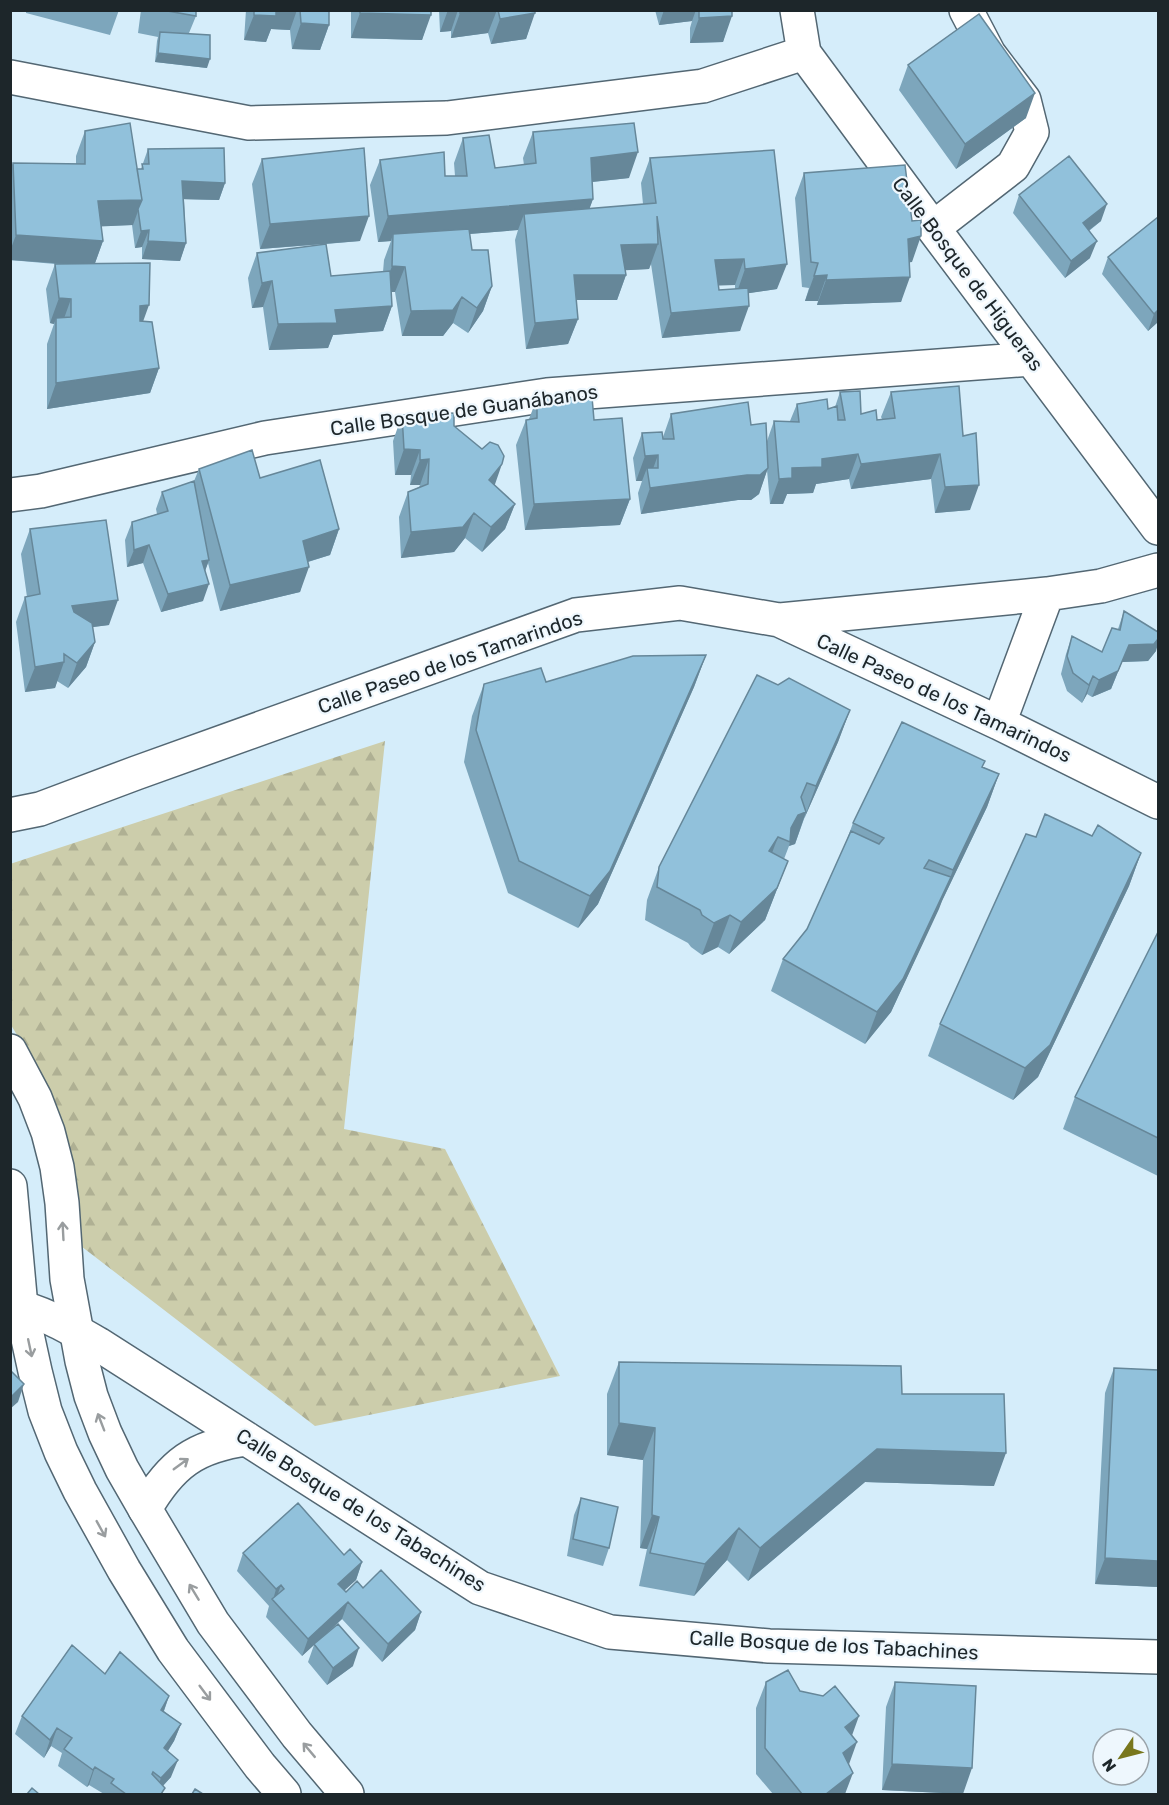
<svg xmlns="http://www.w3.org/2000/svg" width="1169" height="1805" viewBox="0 0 1169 1805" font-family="Rubik,sans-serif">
	<defs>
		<pattern id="forest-firs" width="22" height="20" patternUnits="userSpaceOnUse" patternTransform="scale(1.5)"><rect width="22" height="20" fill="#cccdab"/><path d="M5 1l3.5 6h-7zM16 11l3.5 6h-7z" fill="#afb093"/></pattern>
	</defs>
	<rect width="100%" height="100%" fill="#d5edfa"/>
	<!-- forest -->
	<path fill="url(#forest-firs)" d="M385 741 344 1129 445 1149 560 1376 315 1426 77 1243 32 1060 11 1025 10 864Z"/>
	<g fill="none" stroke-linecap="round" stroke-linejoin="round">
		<defs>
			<path id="street" d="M797 10 804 53 933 228 1158 528
				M10 77 249 123 447 118 703 86 804 53
				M933 228 1013 166 1032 132 1024 100 989 54 966 10
				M10 495 41 491 265 438 547 395 1031 359
				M780 620 1047 594
				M999 723 1047 594 1101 586 1158 570
				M10 815 40 809 136 773 576 615 680 603 779 620 999 723 1158 802
				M10 1305C42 1311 70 1328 98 1344L480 1588 610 1632 769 1646 1158 1657
				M145 1509C171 1464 195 1446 247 1439"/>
			<path id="secondary" d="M10 1051 35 1098 48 1132 57 1167 62 1203 67 1279 82 1361 91 1396 105 1433 122 1469 145 1509 213 1623 297 1735 347 1794
				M10 1186 21 1307 35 1371 45 1411 61 1452 80 1491 124 1570 173 1650 260 1766 284 1794"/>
		</defs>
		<!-- street casing -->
		<use href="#street" stroke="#536773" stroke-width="36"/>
		<!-- secondary casing -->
		<use href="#secondary" stroke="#536773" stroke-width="36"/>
		<!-- street -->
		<use href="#street" stroke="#fff" stroke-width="33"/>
		<!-- secondary -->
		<use href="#secondary" stroke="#fff" stroke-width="33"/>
	</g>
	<!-- wall -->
	<path fill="#7da6bc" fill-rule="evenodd" d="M26 10H119L110 35 26 13Z
		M141 10H196V16L189 33 207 68 155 62 157 41 158 37 138 33Z
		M246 10H329V25L320 50 292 49 290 30 271 29 266 42 244 40Z
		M351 10H431L422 40 351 38Z
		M439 10H535L526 39 491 44 488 33 451 38V31L440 32Z
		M655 10H737L732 11 723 42 690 43V28L692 21 659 25Z
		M908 65 1026 118 956 169 899 90Z
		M85 131 137 169H141L148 149 225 183 219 200 184 199 186 243 180 261 142 259V247L135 248 132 225 101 226 103 241 95 263 143 322 159 368 150 393 47 409V344L54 324 50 323 46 289 55 264 10 260V169L13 163 76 164V156Z
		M533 132 629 178 592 182 593 199 589 209 643 204 641 183 650 158 777 289 749 293 740 331 662 338 651 264 649 269 625 270 626 275 617 300H576L578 319 568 344 526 349 515 240 518 230 469 234 472 250 492 286 483 311 468 333 453 323 443 336H402L395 292H391L392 306 383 331 333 335 328 348 269 350 263 307 252 308 248 278 257 253 325 244 260 249 252 184 262 159 360 241 326 244 331 276 383 272 384 260 391 241 378 242 370 185 380 160 445 176H455L454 163 463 138 495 168 524 165 523 158ZM718 285H735V289L719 290Z
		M804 173 912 262H910L901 302 817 305 818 301H805L809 288 802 287 795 198Z
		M1019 195 1101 221 1089 231 1090 258 1065 278 1013 213Z
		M1158 217V322L1148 331 1102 274 1108 257Z
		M959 386 970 510 935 513 931 479 851 489 849 479 816 484 813 493 787 494 783 504H770L767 470 759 494 751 500H738L641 514 638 493 642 481H636L633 458 642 433 663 437 671 414 751 425 767 441 774 421H790L797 404 828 409 835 407 840 392 861 414 877 420 882 419 881 417 891 392Z
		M537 398 594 420 630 499 620 525 525 530 516 445 526 420 529 419Z
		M402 415 454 426 494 485 515 504 505 529 482 552 465 538 454 552 401 558 399 517 408 492 419 487 420 485H410L411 475H395L393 441Z
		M199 469 260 478 339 529 330 555 308 562 300 592 220 611 208 563 205 570 203 601 161 612 143 563 127 567 125 540 132 522 157 514 156 509 162 492 194 481Z
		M30 529 109 625 92 627 95 642 86 667 68 688 57 681 55 688 25 692 16 622 25 597H27L21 554Z
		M1124 611 1156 651 1148 661 1122 662 1111 689 1092 697 1087 694 1082 703 1067 691 1061 674 1066 654 1072 636 1102 652 1118 629Z
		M706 655 694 687 598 904 578 928 508 893 464 762 472 716 484 684 546 682Z
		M778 685 850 710 838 742 804 819 795 844 789 846 784 859 788 861 765 920 729 954 718 947 702 955 691 947 688 943 645 920 647 900 659 867Z
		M983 767 999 774 987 807 941 903 891 1012 865 1044 771 991 783 959 807 929 846 842 853 823Z
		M1092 836 1141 853 1129 886 1038 1077 1013 1100 928 1056 940 1024 1036 837Z
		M1158 932V1176L1063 1129 1075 1097Z
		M619 1362 902 1394 994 1486 865 1482 748 1581 727 1560 694 1596 639 1586 647 1549 640 1548 643 1460 607 1455V1394Z
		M1114 1368 1158 1370V1587L1095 1584 1105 1393Z
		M581 1498 609 1548 603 1566 567 1556 574 1515Z
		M243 1553 344 1555 362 1562 356 1580 344 1590 346 1592 363 1588 421 1612 415 1630 382 1662 342 1619 323 1637 353 1666 327 1685 308 1662 314 1645 302 1656 266 1617 269 1606 237 1571Z
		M105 1674 169 1696 164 1711 181 1724 174 1741 168 1751 171 1777 163 1786V1794H104L89 1785 87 1787 58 1766 62 1753 51 1746 44 1758 15 1734 22 1716Z
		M766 1682 800 1691 852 1735 845 1794H773L756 1774V1708Z
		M895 1682 963 1794 882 1790 886 1707Z"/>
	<!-- shaded-wall -->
	<path fill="#668799" d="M273 10H297L290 30 271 29 266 42 244 40 254 15Z
		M448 10H458L451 31 440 32Z
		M478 10H497L488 33 451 38 460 13Z
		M664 10H696L692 21 659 25Z
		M360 13 431 15 422 40 351 38Z
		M535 13 526 39 491 44 500 19Z
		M732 16 723 42 690 43 699 18Z
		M301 23 329 25 320 50 292 49Z
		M158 53 210 59 207 68 155 62Z
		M1035 93 1026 118 956 169 965 144Z
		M638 152 629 178 582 183 591 158Z
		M182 181 225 183 219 200 176 199Z
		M593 199 584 224 524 214 518 230 393 240V234L391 241 378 242 388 216Z
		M142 200 133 225 89 227 98 201Z
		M1107 204 1101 221 1076 240 1083 223Z
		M369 216 360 241 260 249 270 224Z
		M149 230 142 247 135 248 141 231Z
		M16 235 103 241 94 266 10 260V251Z
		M921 236 912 262 899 264 908 239Z
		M148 241 186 243 180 261 142 259Z
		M1097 241 1090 258 1065 278 1071 261Z
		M658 244 649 269 612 271 621 245Z
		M744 259 735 285 706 286 715 260Z
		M787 264 777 289 736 295 745 269Z
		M392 266 405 267 395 292H383Z
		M574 275H626L617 300H565Z
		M827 275 818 301H805L814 276Z
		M910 277 901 302 817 305 826 280Z
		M272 281 263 307 252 308 262 283Z
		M492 286 483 311 468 333 477 308Z
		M462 297 453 323 443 336H402L411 311Z
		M59 298 71 299 62 324 56 318 54 324 50 323Z
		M149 305 140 330V306Z
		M392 306 383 331 333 335 328 348 269 350 278 324 335 310Z
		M749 306 740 331 662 338 671 313Z
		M1158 310V322L1148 331 1154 314Z
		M578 319 568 344 526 349 535 323Z
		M159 368 150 393 47 409 56 383Z
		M404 449 420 450 411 475H395Z
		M858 454 849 479 816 484 813 493 787 494 783 504H770L779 479 792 468 822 459Z
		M940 454 931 479 851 489 861 464Z
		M658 455 649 480 647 468 642 481H636L645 456Z
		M429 459 420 485H410L420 460Z
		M502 464 493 490 489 480Z
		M768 468 759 494 751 500H738L641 514 650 488Z
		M979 485 970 510 935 513 945 487Z
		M630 499 620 525 525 530 534 504Z
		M515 504 505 529 482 552 491 527Z
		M474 513 465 538 454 552 401 558 411 532Z
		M339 529 330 555 294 566 303 541Z
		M149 545 143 563 127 567 134 550Z
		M209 560 203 577 202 561Z
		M309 567 300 592 220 611 230 585Z
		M209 584 203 601 161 612 168 594Z
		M118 600 109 625 63 631 72 606Z
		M1158 639V644L1156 651 1148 661 1122 662 1111 689 1092 697 1099 680 1129 645Z
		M95 642 86 667 68 688 77 663Z
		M706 655 694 687 598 904 578 928 590 896Z
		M64 662 55 688 25 692 35 667Z
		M1093 676 1087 694 1082 703 1089 685Z
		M850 710 838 742 804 819 816 786Z
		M999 774 987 807 941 903 953 870Z
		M806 812 795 844 789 846 790 842 791 828 798 815Z
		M778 837 766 869 769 851Z
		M1141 853 1129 886 1038 1077 1013 1100 1025 1068Z
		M788 861 765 920 729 954 741 922Z
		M951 877 939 909 891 1012 865 1044 877 1012Z
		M730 915 718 947 702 955 714 923Z
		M24 1384 18 1402 10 1409V1398Z
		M619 1423 655 1428 643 1460 607 1455Z
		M877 1449 1006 1453 994 1486 865 1482 748 1581 760 1548Z
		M652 1515 659 1517 647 1549 640 1548Z
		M739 1528 727 1560 694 1596 705 1564Z
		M1105 1558 1158 1561V1587L1095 1584Z
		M362 1562 356 1580 332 1602 338 1584Z
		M281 1585 275 1602 273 1600 276 1589Z
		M348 1602 342 1619 302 1656 308 1639Z
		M421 1612 415 1630 382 1662 388 1644Z
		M359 1648 353 1666 327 1685 333 1668Z
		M169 1696 163 1713 161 1710Z
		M859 1716 850 1741 845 1727Z
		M181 1724 174 1741 158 1766 164 1748Z
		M57 1728 51 1746 44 1758 50 1740Z
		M857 1742 848 1767 843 1753Z
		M178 1760 171 1777 155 1794 161 1778Z
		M892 1764 972 1768 963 1794 882 1790Z
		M95 1767 89 1785 87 1787 93 1770Z
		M853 1773 845 1794H826Z"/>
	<!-- building -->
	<path fill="#91c1db" stroke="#668799" stroke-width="1.5" d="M162 10H196V16Z
		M254 10H276V16L254 15Z
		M300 10H329V25L301 23Z
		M360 10H431V15L360 13Z
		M460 10H478L460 13Z
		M498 10H535V13L500 19Z
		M699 10H732V16L699 18Z
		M979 14 1035 93 965 144 908 65Z
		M160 32 210 35V59L158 53Z
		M130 123 142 200 98 201 103 241 16 235 13 163 85 164V131Z
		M634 123 638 152 591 158 593 199 388 216 380 160 444 152 445 176H467L463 138 489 135 495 168 536 163 533 132Z
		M224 148 225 183 182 181 186 243 148 241 149 230 141 231 138 209 142 200 137 169H143L142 164H149L148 149Z
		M364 148 369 216 270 224 262 159Z
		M774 150 787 264 745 269 744 259 715 260 719 290 748 288 749 306 671 313 657 216 658 244 621 245 626 275H574L578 319 535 323 524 214 656 203 650 158Z
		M1069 156 1107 204 1083 223 1097 241 1071 261 1019 195Z
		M905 165 912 221 921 220V236L908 239 910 277 826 280 827 275 814 276 818 263 811 262 804 173Z
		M1158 217V310L1154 314 1108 257Z
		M469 229 472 250H488L492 286 477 308 462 297 453 310 411 311 405 267 392 266 393 234Z
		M326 244 331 276 390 271 392 306 335 310 337 323 278 324 272 281 262 283 257 253Z
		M150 263 149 305 140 306V321L152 322 159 368 56 383V318L71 317V299L59 298 55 264Z
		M959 386 963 436 976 433 979 485 945 487 940 454 861 464 858 454 822 459V467L792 468V478L779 479 774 421 799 422 797 404 827 399 828 409 837 406 838 420H845L840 392 860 391 861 414 876 410 877 420 895 418 891 392Z
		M592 397 594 420 622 418 630 499 534 504 526 420 537 418V398Z
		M748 402 751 425 766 423 768 468 760 475H747L650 488 647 468H658V455L645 456 642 433 662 432 663 439H674L671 414Z
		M454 413V426L482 449 490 442 498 445 504 456 502 464 489 480 515 504 491 527 474 513 463 527 411 532 408 492 428 484 429 459 420 460V450L404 449 402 415Z
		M252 450 260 478 320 460 339 529 303 541 309 567 230 585 199 469Z
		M194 481 209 560 202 561 209 584 168 594 149 545 134 550 132 522 168 511 162 492Z
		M106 520 118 600 72 606 74 612 92 623 95 642 77 663 64 654V662L35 667 25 597 40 594 30 529Z
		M1124 611 1158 632V639L1154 644 1129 645 1118 671 1099 680 1093 676 1089 685 1073 673 1067 656 1072 636 1102 652 1112 628 1120 630Z
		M706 655 610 871 590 896 519 861 476 730 484 684 541 668 546 682 633 656Z
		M757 675 778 685 789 678 850 710 816 786 807 783 801 797 806 812 798 815 791 828 790 842 778 837 769 851 788 861 777 888 741 922 730 915 714 923 702 915 700 910 657 887 659 867Z
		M902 722 985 761 982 767 999 774 953 870 929 860 924 868 951 877 903 979 877 1012 783 959 807 929 851 831 879 844 884 838 853 823Z
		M1045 814 1092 836 1098 825 1141 853 1050 1045 1025 1068 940 1024 1026 834 1036 837Z
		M1158 932V1138L1075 1097Z
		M619 1362 901 1366 902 1394H1004L1006 1453 877 1449 760 1548 739 1528 705 1564 650 1553 659 1517 652 1515 655 1428 619 1423Z
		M1114 1368 1158 1370V1561L1105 1558Z
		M10 1370 24 1384 10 1398Z
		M581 1498 618 1507 609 1548 573 1539Z
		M298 1503 344 1555 350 1549 362 1562 338 1584 346 1592 357 1581 363 1588 381 1570 421 1612 388 1644 348 1602 308 1639 272 1599 284 1589 281 1585 276 1589 243 1553Z
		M338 1624 359 1648 333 1668 314 1644Z
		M72 1645 105 1674 120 1652 169 1696 161 1710 181 1724 164 1748 178 1760 161 1778 153 1772 152 1774 165 1788 161 1794H126L111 1783 114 1779 95 1767 93 1770 64 1749 72 1738 57 1728 50 1740 22 1716Z
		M788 1670 800 1691 823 1696 835 1686 859 1716 845 1727 857 1742 843 1753 853 1773 826 1794H802L765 1748 766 1682Z
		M895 1682 976 1686 972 1768 892 1764Z
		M32 1788 39 1794H27Z
		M195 1789 203 1794H192Z"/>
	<!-- one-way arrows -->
	<defs><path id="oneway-shaft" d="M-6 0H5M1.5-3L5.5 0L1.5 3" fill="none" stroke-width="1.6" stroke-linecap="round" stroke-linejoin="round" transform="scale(1.5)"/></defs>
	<g stroke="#999d9f">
		<use href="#oneway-shaft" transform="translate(63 1231) rotate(-93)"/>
		<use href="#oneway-shaft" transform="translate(30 1348) rotate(78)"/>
		<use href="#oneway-shaft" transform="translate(101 1422) rotate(-111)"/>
		<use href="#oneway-shaft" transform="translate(181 1464) rotate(-36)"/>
		<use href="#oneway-shaft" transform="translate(101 1529) rotate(61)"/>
		<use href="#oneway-shaft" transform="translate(194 1592) rotate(-121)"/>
		<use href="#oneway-shaft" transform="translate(205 1693) rotate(53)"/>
		<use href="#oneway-shaft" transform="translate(309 1750) rotate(-130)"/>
	</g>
	<g text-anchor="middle" stroke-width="4.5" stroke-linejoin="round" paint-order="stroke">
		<!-- street labels -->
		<g font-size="20" fill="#1d262a" stroke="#eef7fd">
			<text transform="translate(968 274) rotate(53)" y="7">Calle Bosque de Higueras</text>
			<text transform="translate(464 410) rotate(-8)" y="7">Calle Bosque de Guanábanos</text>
			<text transform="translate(450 662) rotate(-19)" y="7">Calle Paseo de los Tamarindos</text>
			<text transform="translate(944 698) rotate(25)" y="7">Calle Paseo de los Tamarindos</text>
			<text transform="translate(361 1510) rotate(32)" y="7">Calle Bosque de los Tabachines</text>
			<text transform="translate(834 1645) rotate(3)" y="7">Calle Bosque de los Tabachines</text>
		</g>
	</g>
	<!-- border -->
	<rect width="1169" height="1805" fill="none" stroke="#1d262a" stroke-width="24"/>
	<!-- north arrow -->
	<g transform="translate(1121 1757) rotate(235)"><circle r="28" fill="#eef7fd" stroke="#9aa3a9" stroke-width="1.5"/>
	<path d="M0-4.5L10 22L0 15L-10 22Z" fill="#78771d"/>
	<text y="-9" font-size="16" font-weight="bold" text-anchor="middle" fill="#1d262a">N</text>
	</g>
</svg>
